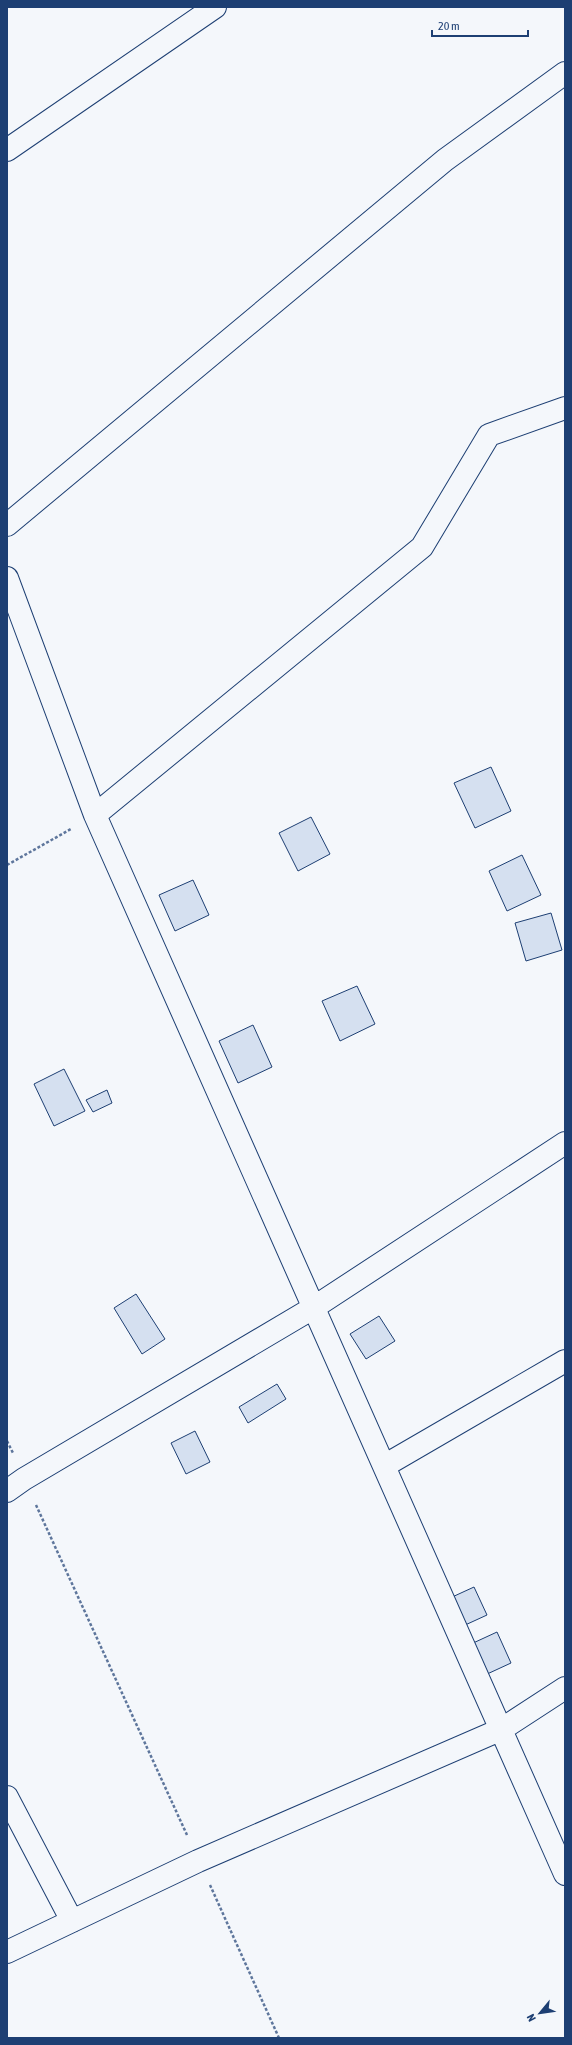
<svg xmlns="http://www.w3.org/2000/svg" width="572" height="2045" viewBox="0 0 572 2045" font-family="'Asap Condensed',sans-serif">
	<rect width="100%" height="100%" fill="#f4f7fb"/>
	<!-- building -->
	<path fill="#d5e0f0" stroke="#1d3f73" d="M491 767 511 811 475 828 454 783Z
		M311 817 330 854 298 871 279 833Z
		M522 855 541 895 507 911 489 871Z
		M193 880 209 915 175 931 159 895Z
		M551 913 562 950 526 961 515 923Z
		M357 986 375 1024 340 1041 322 1001Z
		M253 1025 272 1067 238 1083 219 1041Z
		M64 1069 85 1111 54 1126 34 1084Z
		M107 1090 112 1103 93 1112 86 1100Z
		M136 1294 165 1339 142 1354 114 1308Z
		M379 1316 395 1341 366 1359 350 1334Z
		M277 1384 286 1399 248 1423 239 1407Z
		M195 1431 210 1462 186 1474 171 1443Z
		M474 1587 487 1615 463 1626 450 1598Z
		M497 1632 511 1663 485 1675 471 1644Z"/>
	<g fill="none" stroke-linecap="round" stroke-linejoin="round">
		<defs>
			<path id="minor" d="M7 150 215 7
				M7 525 445 160 565 73
				M7 578 95 815 565 1874
				M95 815 422 547 489 435 565 408
				M384 1466 565 1361
				M7 1491 24 1479 313 1308 565 1143
				M7 1797 72 1921
				M7 1952 198 1861 502 1729 565 1688"/>
		</defs>
		<!-- minor casing -->
		<use href="#minor" stroke="#1d3f73" stroke-width="24"/>
		<!-- path -->
		<path stroke="#5e769c" stroke-width="2.5" stroke-dasharray="3 2" stroke-linecap="butt" d="M7 865 71 829
			M7 1441 13 1453
			M36 1505 187 1835
			M210 1885 279 2038"/>
		<!-- minor -->
		<use href="#minor" stroke="#f4f7fb" stroke-width="22"/>
	</g>
	<!-- border -->
	<rect width="572" height="2045" fill="none" stroke="#1d3f73" stroke-width="16"/>
	<!-- north arrow -->
	<g transform="translate(540 2013) rotate(241)" stroke="#f4f7fb" stroke-width="3" paint-order="stroke">
	<path d="M0-3L7 15L0 10L-7 15Z" fill="#1d3f73"/>
	<text y="-6" font-size="11" font-weight="bold" text-anchor="middle" fill="#1d3f73">N</text>
	</g>
	<!-- scale -->
	<path d="M432 30v6h96v-6" fill="none" stroke="#1d3f73" stroke-width="2"/>
	<text x="438" y="30" font-size="12" fill="#1d3f73" stroke="#f4f7fb" stroke-width="3" paint-order="stroke">20 m</text>
</svg>
